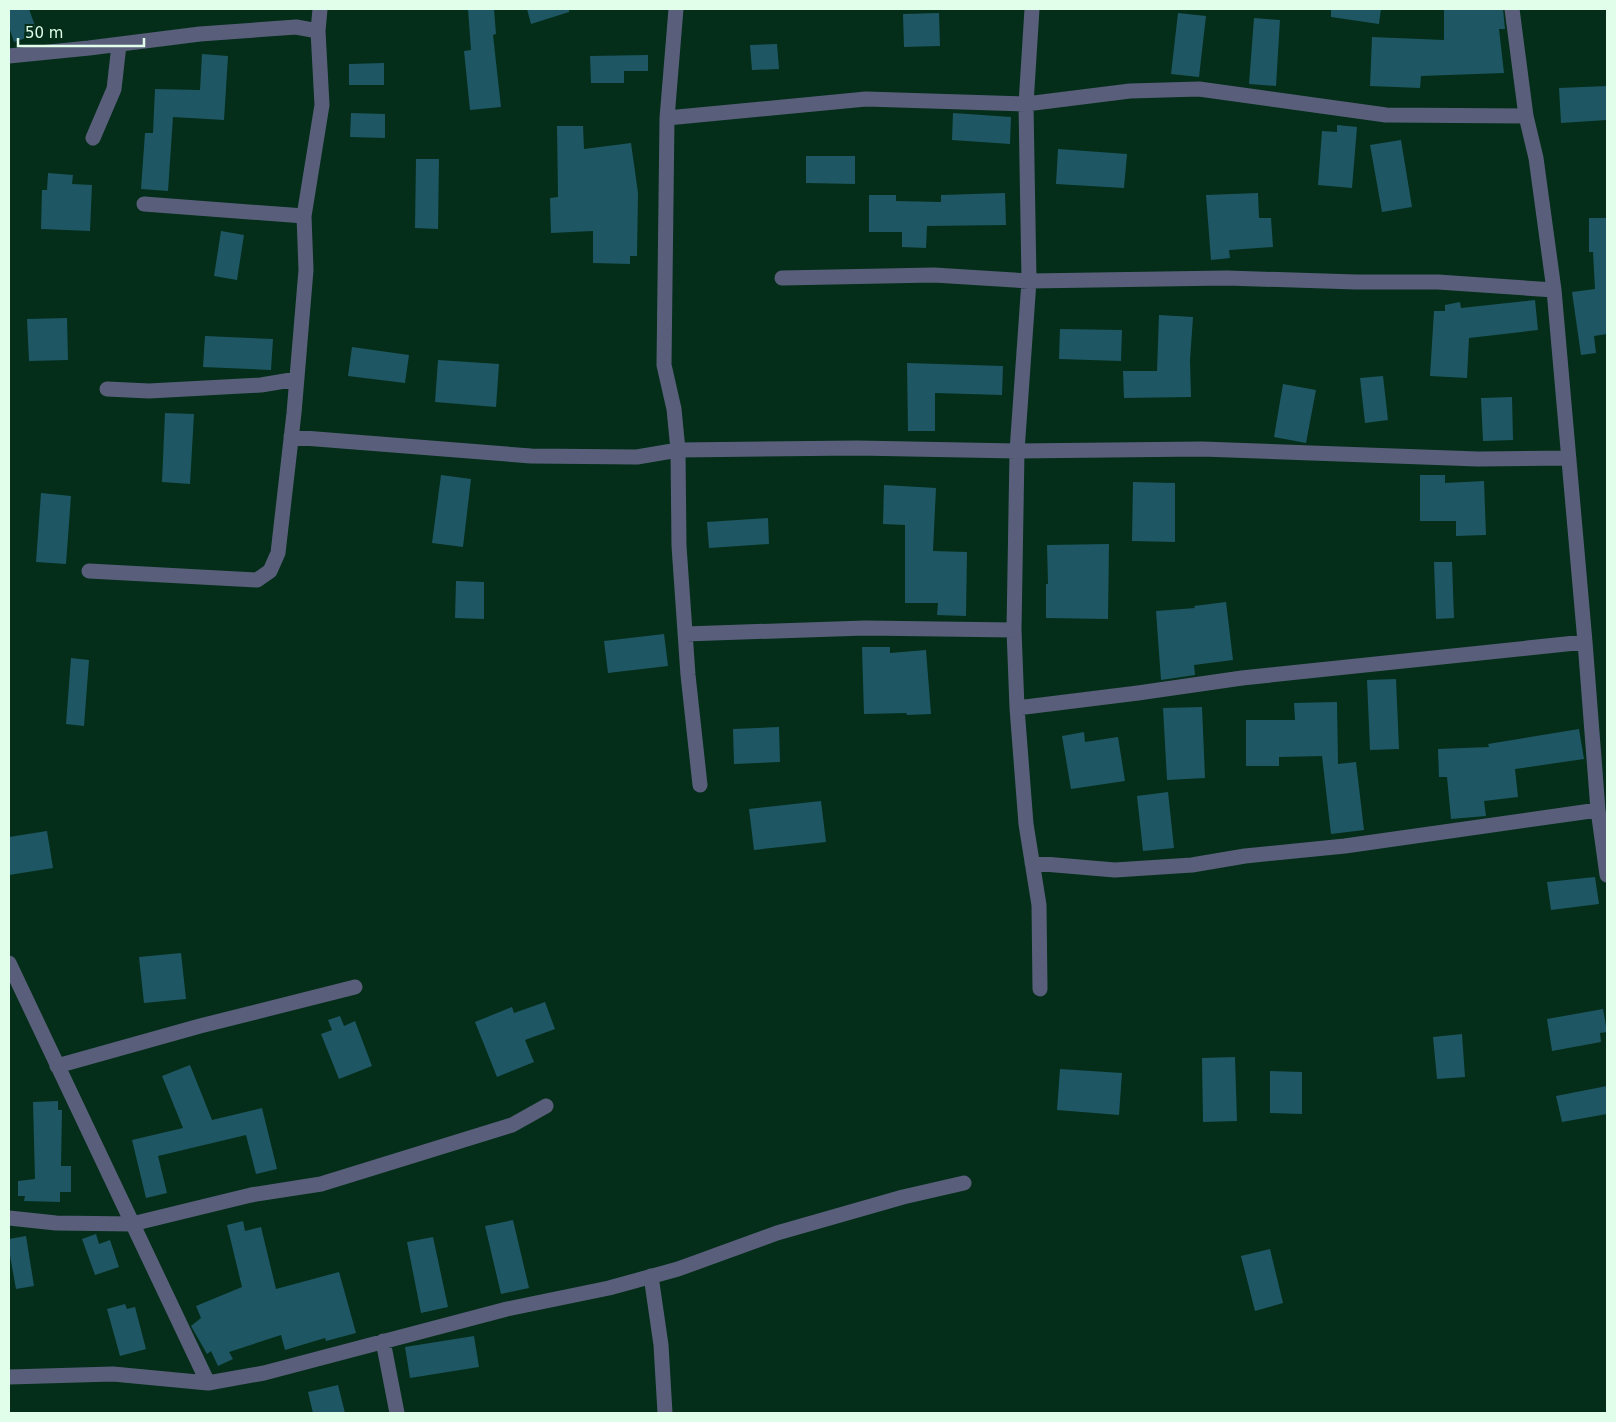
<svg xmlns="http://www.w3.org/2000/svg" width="1616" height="1422" viewBox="0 0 1616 1422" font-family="'DejaVu Sans',sans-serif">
	<rect width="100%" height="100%" fill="#042e19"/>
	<!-- building -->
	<path fill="#1f5663" d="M9 9H29L38 34 14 42 9 27Z
		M468 9H494L496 34 493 35 501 107 470 110 464 51 471 50Z
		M527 9H569V12L531 24Z
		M1331 9H1381L1379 24 1331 17Z
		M1444 9H1503L1505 29H1499L1504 73 1421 76 1420 88 1370 86 1372 37 1444 40Z
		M939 13 940 46 904 47 903 14Z
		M1178 13 1206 16 1199 77 1171 74Z
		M1254 18 1280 20 1276 86 1249 84Z
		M777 44 779 69 752 70 750 45Z
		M202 54 228 56 224 120 173 117 168 191 141 189 145 133H153L155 89 200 90Z
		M648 55V71H624V83H591L590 56Z
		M384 63V85H349V64Z
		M1607 86V120L1561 123 1559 88Z
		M351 113 385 114V138L350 137Z
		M953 113 1011 117 1010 144 952 140Z
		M1337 125 1357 127 1352 188 1318 185 1322 131 1337 132Z
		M557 126H583L584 149 631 143 638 193 637 256H630V264L593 263V231L551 233 550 198 558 197Z
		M1401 140 1412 207 1382 212 1370 145Z
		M1058 149 1127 154 1124 188 1056 184Z
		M806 156H855V184L806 183Z
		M416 159H439L438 229 415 228Z
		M48 173 73 175 72 184 92 185 90 231 41 229 42 190H47Z
		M1005 193 1006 225 927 226 926 248 902 247V232H869V195H896V201L941 202V195Z
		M1258 193 1259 218H1271L1273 247 1229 250 1230 258 1211 260 1206 195Z
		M1589 218H1607V334L1594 336 1596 353 1581 355 1572 292 1595 289 1593 252H1589Z
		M221 231 244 235 237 280 214 276Z
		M1535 300 1538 330 1469 338 1467 378 1430 376 1434 311H1445V305L1460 302 1461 308Z
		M1159 315 1193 317 1190 360 1191 397 1124 398 1123 371H1157Z
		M67 318 68 360 29 361 27 319Z
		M1060 329 1122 330 1121 361 1059 359Z
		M205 336 273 339 271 370 203 367Z
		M352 347 409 355 405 383 348 376Z
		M438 360 499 364 496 407 435 402Z
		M907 363 1003 366 1002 395 935 393V431H908Z
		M1383 376 1388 420 1365 423 1360 378Z
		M1283 384 1316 390 1306 443 1274 437Z
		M1512 397 1513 440 1483 441 1481 398Z
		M165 413 194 414 190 484 162 482Z
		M441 475 471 479 463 547 432 543Z
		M1420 475H1445V483L1484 481 1486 535 1456 536V521H1420Z
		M1133 482 1175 483V542L1132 541Z
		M884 485 936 488 933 551 967 552 966 616 937 615 938 603H905V525L883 524Z
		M41 493 71 496 66 564 36 562Z
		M768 518 769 544 709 548 707 522Z
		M1109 544 1108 619 1046 618V584H1048L1047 545Z
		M1434 562H1452L1454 618 1436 619Z
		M456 581 484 582V619L455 618Z
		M1226 602 1233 660 1194 665 1195 675 1161 680 1156 611 1195 608 1194 606Z
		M664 634 668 666 608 673 604 641Z
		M862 647H890V653L926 650 931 714 907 715 906 713 864 714Z
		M71 658 89 660 84 726 66 724Z
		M1396 679 1399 749 1370 750 1367 680Z
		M1337 702 1338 764 1356 762 1364 830 1331 834 1322 756 1279 757V766H1246V720H1295L1294 703Z
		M1202 707 1205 778 1167 780 1163 708Z
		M779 727 780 762 734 764 733 729Z
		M1579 729 1584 759 1515 769 1518 797 1484 801 1486 816 1451 819 1447 777H1439L1438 749 1489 747 1488 744Z
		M1084 732 1085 742 1118 737 1125 781 1071 789 1062 736Z
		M1168 792 1174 848 1143 851 1137 796Z
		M821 801 826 842 754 850 749 809Z
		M47 831 53 868 9 875V837Z
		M1595 877 1599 904 1551 910 1547 882Z
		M181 953 186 999 144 1003 139 957Z
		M545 1002 555 1029 525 1040 534 1062 497 1077 475 1022 512 1007 514 1013Z
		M1603 1009 1607 1032 1600 1033 1601 1042 1552 1051 1547 1019Z
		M340 1016 344 1026 355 1021 372 1066 339 1079 321 1034 332 1030 328 1020Z
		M1462 1034 1465 1077 1437 1079 1433 1037Z
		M1235 1057 1237 1121 1203 1122 1202 1058Z
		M190 1065 212 1120 262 1108 277 1169 256 1174 246 1135 158 1156 167 1193 146 1198 132 1140 183 1128 162 1076Z
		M1060 1069 1122 1073 1119 1115 1057 1110Z
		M1270 1071 1302 1072V1114L1270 1113Z
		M1607 1086V1114L1562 1122 1556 1096Z
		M58 1101V1110H62L61 1166H71V1192H60V1202L24 1201 25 1196H18V1181L35 1179 33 1102Z
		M513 1220 529 1288 501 1294 485 1226Z
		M243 1221 245 1231 261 1227 276 1289 339 1272 356 1333 326 1341 325 1338 285 1350 281 1335 229 1352 233 1359 218 1366 211 1351 207 1354 191 1326 201 1318 196 1306 242 1287 227 1225Z
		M96 1234 99 1244 110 1240 119 1267 95 1275 82 1239Z
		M26 1236 34 1286 16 1289 9 1250V1239Z
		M433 1237 448 1307 421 1313 407 1242Z
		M1270 1249 1283 1303 1255 1311 1241 1256Z
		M125 1304 127 1309 135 1307 146 1349 120 1356 107 1309Z
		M474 1336 479 1367 410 1378 405 1347Z
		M338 1385 345 1413H313L308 1392Z"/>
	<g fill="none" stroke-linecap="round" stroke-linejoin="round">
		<!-- minor -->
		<path stroke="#595f7b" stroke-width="15" d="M676 9 667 118 664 365 674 409 678 450 679 546 688 675 700 785
			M1032 9 1026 104 1029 281 1017 451 1014 630 1017 708 1026 824 1039 905 1040 989
			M1512 9 1526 116 1536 158 1554 290 1585 642 1598 810 1607 875
			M9 56 89 48 200 34 296 27 318 31 320 9
			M667 118 866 99 1026 104 1130 91 1199 89 1386 115 1526 116
			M93 138 114 89 119 45
			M144 204 304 216
			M782 278 934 275 1029 281 1227 278 1356 282H1438L1554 290
			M107 389 149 391 261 385 297 379
			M291 437 531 456 637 457 678 450 857 448 1017 451 1202 449 1478 459 1569 458
			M89 571 257 580 270 571 278 553 294 413 306 270 304 216 322 105 318 31
			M685 634 865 628 1014 630
			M1017 708 1138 693 1242 678 1585 642
			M1032 863 1115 870 1192 865 1245 856 1345 846 1598 810
			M9 963 208 1383
			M57 1066 200 1026 355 987
			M9 1218 56 1223 132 1224 251 1195 321 1184 512 1125 546 1106
			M651 1276 661 1345 665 1413
			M383 1341 397 1413
			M9 1377 113 1374 208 1383 264 1373 507 1309 609 1288 678 1269 777 1233 903 1197 964 1183"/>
	</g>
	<!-- border -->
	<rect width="1616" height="1422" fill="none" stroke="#e0fee9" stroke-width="20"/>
	<!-- scale -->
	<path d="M18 38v8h126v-8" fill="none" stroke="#e0fee9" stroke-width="2.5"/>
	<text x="25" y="38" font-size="15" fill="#e0fee9" stroke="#042e19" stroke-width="4" paint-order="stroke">50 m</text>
</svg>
